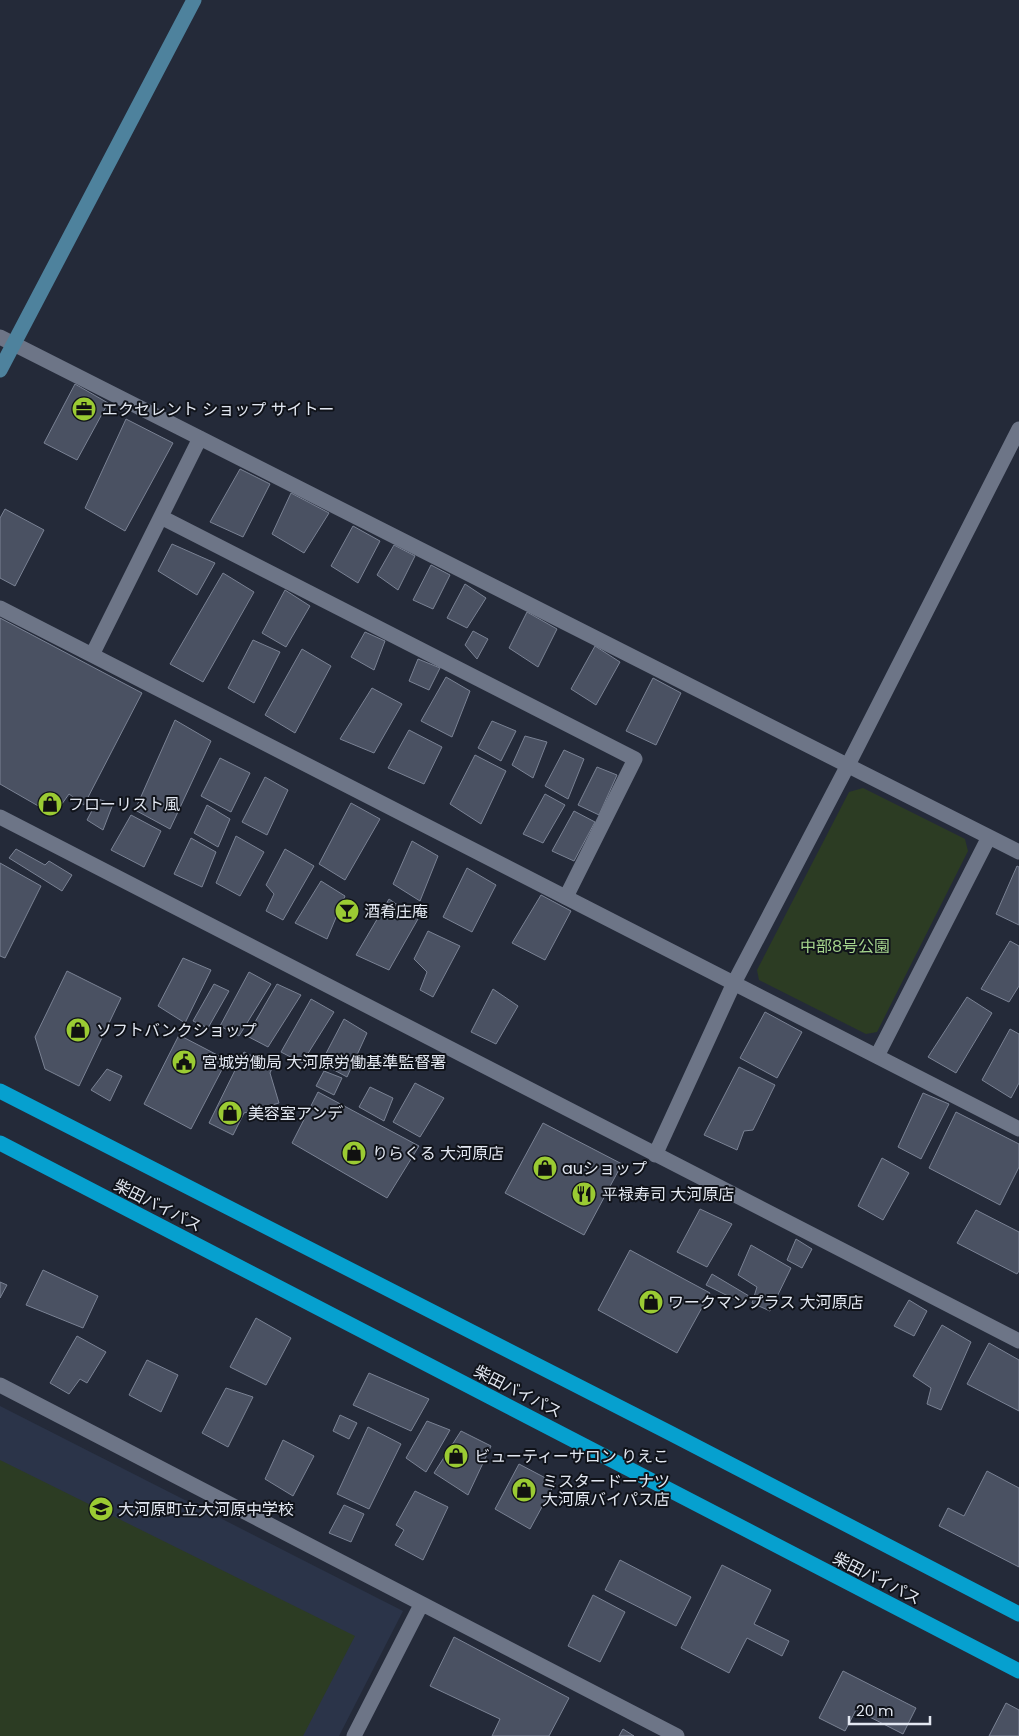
<svg xmlns="http://www.w3.org/2000/svg" width="1019" height="1736" viewBox="0 0 1019 1736" font-family="Poppins,'Noto Sans JP',sans-serif">
	<rect width="100%" height="100%" fill="#242a39"/>
	<!-- built -->
	<path fill="#2b3449" d="M0 1406 403 1611 339 1736H0Z"/>
	<!-- green -->
	<path fill="#2c3c23" d="M863 788 965 839 968 851 877 1032 866 1034 759 980 757 970 849 792Z
		M0 1460 355 1636 303 1736H0Z"/>
	<!-- building -->
	<path fill="#4a5162" stroke="#7a8294" d="M75 384 108 403 77 460 44 443Z
		M126 419 173 443 125 531 85 508Z
		M240 469 270 484 243 537 210 522Z
		M291 493 329 513 304 553 272 534Z
		M5 509 44 530 15 586 0 578V518Z
		M353 526 380 541 358 583 331 566Z
		M172 544 215 563 197 595 158 571Z
		M394 545 415 556 398 590 377 575Z
		M431 565 450 575 433 609 413 600Z
		M223 573 254 592 203 682 170 664Z
		M465 584 486 598 467 628 447 618Z
		M285 590 310 606 286 647 262 633Z
		M527 612 557 629 538 667 509 648Z
		M0 618 142 693 84 805 69 794 54 815 0 784Z
		M473 631 488 639 477 659 465 645Z
		M365 632 385 641 374 670 351 657Z
		M253 640 280 652 254 703 228 688Z
		M595 646 620 662 596 705 571 689Z
		M302 649 331 666 295 733 265 715Z
		M418 659 440 668 429 690 409 681Z
		M446 677 470 691 452 737 421 721Z
		M653 678 681 693 656 745 626 731Z
		M372 688 402 704 374 753 340 739Z
		M175 720 211 741 170 829 135 810Z
		M492 721 516 731 501 761 478 748Z
		M409 730 442 747 424 784 388 768Z
		M525 736 547 742 533 778 512 765Z
		M564 750 584 759 568 799 545 786Z
		M475 755 506 771 481 824 450 804Z
		M220 758 250 773 231 812 201 796Z
		M597 767 617 775 599 815 578 805Z
		M265 777 288 790 267 835 242 822Z
		M545 794 565 805 543 843 523 834Z
		M98 799 113 804 103 830 87 820Z
		M351 803 380 819 345 880 319 864Z
		M207 805 230 819 218 847 194 833Z
		M574 811 595 822 574 861 552 851Z
		M131 815 161 831 144 867 111 850Z
		M236 836 264 852 240 896 216 883Z
		M191 838 216 852 202 887 174 874Z
		M412 841 438 856 420 901 393 884Z
		M16 849 45 865 49 861 72 875 62 891 9 858Z
		M285 849 314 866 283 920 266 911 274 894 266 885Z
		M0 863 41 886 5 958 0 956Z
		M1017 866 1019 867V925L996 914Z
		M467 868 496 885 472 932 443 917Z
		M321 881 345 896 327 939 295 923Z
		M541 895 571 911 545 960 512 943Z
		M389 899 418 919 389 970 356 955Z
		M428 931 460 946 433 997 420 990 427 972 414 959Z
		M1010 941 1019 946V986L1009 1002 981 989Z
		M183 958 211 970 185 1023 158 1006Z
		M67 971 121 998 79 1086 45 1069 35 1037Z
		M249 972 271 984 239 1036 220 1026Z
		M214 984 229 991 208 1028 193 1021Z
		M277 984 301 995 268 1047 247 1036Z
		M493 989 518 1006 496 1044 471 1032Z
		M967 997 992 1013 956 1073 928 1057Z
		M311 999 334 1012 302 1063 281 1052Z
		M765 1012 802 1032 777 1078 740 1058Z
		M344 1019 367 1033 347 1077 321 1063Z
		M1010 1029 1019 1034V1083L1011 1098 982 1080Z
		M179 1035 227 1060 191 1129 144 1104Z
		M244 1052 273 1066 270 1073 279 1103 244 1113 233 1135 209 1123Z
		M739 1067 775 1085 753 1130 744 1131 737 1150 704 1135Z
		M107 1069 122 1076 110 1101 91 1090Z
		M324 1071 342 1078 334 1095 316 1086Z
		M415 1083 444 1098 420 1137 393 1122Z
		M370 1087 393 1098 384 1121 359 1107Z
		M318 1092 419 1146 387 1198 292 1143Z
		M923 1093 949 1104 921 1159 898 1147Z
		M956 1112 1019 1144V1167L1000 1205 929 1168Z
		M543 1123 622 1164 584 1235 505 1193Z
		M882 1158 909 1173 883 1220 858 1206Z
		M700 1209 732 1224 707 1267 677 1252Z
		M976 1210 1019 1232V1271L1017 1274 957 1243Z
		M796 1239 812 1249 802 1268 787 1260Z
		M751 1245 791 1268 770 1311 752 1303 757 1287 738 1275Z
		M630 1250 710 1293 677 1353 598 1310Z
		M43 1270 98 1296 83 1328 26 1305Z
		M712 1274 749 1296 744 1304 706 1285Z
		M0 1282 7 1285 0 1298Z
		M909 1300 927 1311 914 1336 894 1326Z
		M256 1318 291 1338 266 1385 230 1367Z
		M942 1325 971 1342 941 1410 927 1404 931 1388 913 1376Z
		M77 1336 106 1352 87 1383 80 1379 69 1394 50 1383Z
		M989 1343 1019 1360V1411L967 1384Z
		M147 1360 178 1375 161 1412 129 1395Z
		M369 1373 429 1399 411 1431 353 1405Z
		M226 1388 253 1397 228 1447 202 1433Z
		M340 1415 357 1423 349 1439 333 1431Z
		M427 1421 450 1430 426 1472 406 1458Z
		M368 1427 401 1444 369 1509 337 1494Z
		M461 1431 491 1446 468 1495 434 1473Z
		M283 1440 314 1456 293 1496 265 1479Z
		M519 1464 555 1483 530 1529 495 1509Z
		M987 1471 1019 1488V1567L939 1526 948 1508 964 1516Z
		M415 1491 448 1507 423 1560 395 1545 404 1530 396 1525Z
		M344 1505 364 1514 351 1542 329 1533Z
		M620 1560 691 1597 676 1626 605 1590Z
		M722 1565 771 1590 754 1624 789 1641 782 1656 747 1638 729 1673 681 1648Z
		M593 1595 625 1612 600 1662 568 1646Z
		M454 1637 569 1698 549 1736H492L500 1719 430 1686Z
		M843 1671 916 1708 903 1734 856 1710 845 1731 819 1718Z
		M1006 1703 1019 1710V1736H989Z
		M623 1729 634 1736H619Z"/>
	<g fill="none" stroke-linecap="round" stroke-linejoin="round">
		<!-- street -->
		<path stroke="#6d7587" stroke-width="15" d="M0 337 1019 852
			M161 517 635 759 566 897
			M0 608 1019 1129
			M92 655 200 438
			M0 817 1019 1341
			M877 1056 989 837
			M655 1155 734 983 848 765 1019 429
			M0 1385 677 1736
			M354 1736 421 1605"/>
		<!-- secondary -->
		<path stroke="#4e829d" stroke-width="15" d="M0 370 194 0"/>
		<!-- highway -->
		<path stroke="#06a0cf" stroke-width="15" d="M0 1091 670 1433 1019 1614
			M0 1143 1019 1671"/>
	</g>
	<!-- icons -->
	<defs>
		<symbol id="office-disc" viewBox="-11 -11 22 22"><circle r="9.5" fill="#9bcb33" stroke="#10131a"/><path d="M-6-3h4V-5.5h4V-3h4V5H-6ZM-1-4.5V-3h2v-1.5ZM-6 0V1H6V0Z" fill="#111"/></symbol>
		<symbol id="shop-disc" viewBox="-11 -11 22 22"><circle r="9.5" fill="#9bcb33" stroke="#10131a"/><path d="M-5-2.5h2.3a2.7 3.5 0 0 1 5.4 0H5L5.5 6h-11ZM-1.5-2.5h3a1.5 2.3 0 0 0-3 0Z" fill="#111"/></symbol>
		<symbol id="bar-disc" viewBox="-11 -11 22 22"><circle r="9.5" fill="#9bcb33" stroke="#10131a"/><path d="M-6-5H6L.8 .8V4.5H3.5V6h-7V4.5H-.8V.8Z" fill="#111"/></symbol>
		<symbol id="civic-disc" viewBox="-11 -11 22 22"><circle r="9.5" fill="#9bcb33" stroke="#10131a"/><path d="M-.6-6.5H3V-4.5H.6V-3L4-1V1h2V6H-6V1h2V-1L-.6-3ZM-1.2 2.5V6h2.4V2.5Z" fill="#111"/></symbol>
		<symbol id="restaurant-disc" viewBox="-11 -11 22 22"><circle r="9.5" fill="#9bcb33" stroke="#10131a"/><path d="M-5-6h1v4h1v-4h1v4h1v-4h1v5L-1.5 .5V6h-2V.5L-5-1ZM5-6V6H3V1.5H1.5Q1.5-4 5-6Z" fill="#111"/></symbol>
		<symbol id="school-disc" viewBox="-11 -11 22 22"><circle r="9.5" fill="#9bcb33" stroke="#10131a"/><path d="M0-5L7-2L0 1L-7-2ZM-4 1L0 2.5L4 1V4Q0 6-4 4Z" fill="#111"/></symbol>
	</defs>
	<g fill-rule="evenodd">
		<use href="#office-disc" x="70" y="395" width="28" height="28"/>
		<use href="#shop-disc" x="36" y="790" width="28" height="28"/>
		<use href="#bar-disc" x="333" y="897" width="28" height="28"/>
		<use href="#shop-disc" x="64" y="1016" width="28" height="28"/>
		<use href="#civic-disc" x="170" y="1048" width="28" height="28"/>
		<use href="#shop-disc" x="216" y="1099" width="28" height="28"/>
		<use href="#shop-disc" x="340" y="1139" width="28" height="28"/>
		<use href="#shop-disc" x="531" y="1154" width="28" height="28"/>
		<use href="#restaurant-disc" x="570" y="1180" width="28" height="28"/>
		<use href="#shop-disc" x="637" y="1288" width="28" height="28"/>
		<use href="#shop-disc" x="442" y="1442" width="28" height="28"/>
		<use href="#shop-disc" x="510" y="1476" width="28" height="28"/>
		<use href="#school-disc" x="87" y="1495" width="28" height="28"/>
	</g>
	<g text-anchor="middle" stroke-width="4" stroke-linejoin="round" paint-order="stroke">
		<!-- poi labels -->
		<g font-size="16" fill="#e2e7f1" stroke="#10131a" text-anchor="start">
			<text x="102" y="415">エクセレント ショップ サイトー</text>
			<text x="68" y="810">フローリスト風</text>
			<text x="364" y="917">酒肴庄庵</text>
			<text x="96" y="1036">ソフトバンクショップ</text>
			<text x="202" y="1068">宮城労働局 大河原労働基準監督署</text>
			<text x="248" y="1119">美容室アンデ</text>
			<text x="372" y="1159">りらくる 大河原店</text>
			<text x="562" y="1174">auショップ</text>
			<text x="602" y="1200">平禄寿司 大河原店</text>
			<text x="668" y="1308">ワークマンプラス 大河原店</text>
			<text x="474" y="1462">ビューティーサロン りえこ</text>
			<text x="542" y="1487">ミスタードーナツ<tspan x="542" dy="18">大河原バイパス店</tspan></text>
			<text x="118" y="1515">大河原町立大河原中学校</text>
		</g>
		<!-- park labels -->
		<g font-size="16" fill="#a4d38c" stroke="#10131a">
			<text x="845" y="952">中部8号公園</text>
		</g>
		<!-- street labels -->
		<g font-size="16" fill="#e2e7f1" stroke="#10131a">
			<text transform="translate(158 1205) rotate(27)" y="6">柴田バイパス</text>
			<text transform="translate(518 1391) rotate(27)" y="6">柴田バイパス</text>
			<text transform="translate(877 1578) rotate(27)" y="6">柴田バイパス</text>
		</g>
	</g>
	<!-- scale -->
	<path d="M849 1716v8h81v-8" fill="none" stroke="#e2e7f1" stroke-width="2.5"/>
	<text x="856" y="1716" font-size="15" fill="#e2e7f1" stroke="#10131a" stroke-width="4" paint-order="stroke">20 m</text>
</svg>
